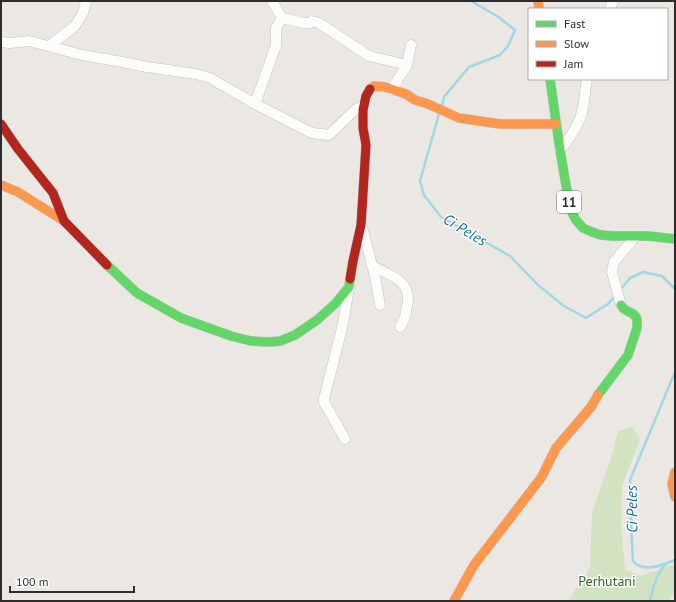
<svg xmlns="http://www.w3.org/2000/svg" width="676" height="602" viewBox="0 0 676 602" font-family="'PT Sans',sans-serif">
	<rect width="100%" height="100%" fill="#ebe8e4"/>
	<!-- green -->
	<path fill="#d1e3c0" d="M633 427 640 440 622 486 621 524 625 570 641 576 675 564V591L668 601H568L590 568 592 513 613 452 618 431Z"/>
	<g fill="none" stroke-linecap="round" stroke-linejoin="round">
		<!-- stream -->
		<path stroke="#9fd7e5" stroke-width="2.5" d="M442 106 444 97 469 67 500 55 508 46 515 30 497 16 471 1
			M439 114 420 181 424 195 441 217 510 256 538 285 564 306 586 318 608 304 615 296
			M621 289 630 278 643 272 662 276 675 289
			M675 372 630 480 631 525 633 561C633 561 637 565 638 565 647 571 666 564 675 560
			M650 601C653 588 656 575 665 565"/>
		<defs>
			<path id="street" d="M610 9 613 1
				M282 18 304 23H310L312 21 319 23 369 56 407 65
				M1 42 10 43 29 41 82 55 128 63 147 67 196 74 210 78 255 104 265 109 312 133 329 135 356 109 363 106
				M49 46 75 26 83 13 86 1
				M392 90 398 79 407 65 411 45
				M255 104 276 45V28L282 18 272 1
				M560 150C571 137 580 124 583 108 585 98 585 88 587 79
				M362 227 375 276 380 305
				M372 266C390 275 413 281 407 306 406 315 405 319 400 327
				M621 305 612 272 614 262 635 237
				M345 439 324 402V399L343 324 349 287"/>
			<path id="fast" d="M550 79 560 150 570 209 576 220 583 228 592 232 601 235 612 236H648L675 239
				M107 265 137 293 181 318 231 336 251 341 269 342 280 341 295 335 317 320 335 304 349 287 350 279
				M598 395 628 355 637 328V320L636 317 633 314 624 309 621 305"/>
			<path id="slow" d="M538 1 539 9
				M370 89 374 86 385 87 406 94 415 100 428 104 459 118 500 124H556
				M1 185 18 192 64 221
				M675 472 672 484 675 497
				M454 601 474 565 541 478 556 448 591 407 598 395"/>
			<path id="jam" d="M1 124 18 149 53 193 64 221 107 265
				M350 279 353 261 361 225 366 145 363 128V110L366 96 370 89"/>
		</defs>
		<!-- street casing -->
		<use href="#street" stroke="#c5c4c4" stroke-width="11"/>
		<!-- fast casing -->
		<use href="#fast" stroke="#c5c4c4" stroke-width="10"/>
		<!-- slow casing -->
		<use href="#slow" stroke="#c5c4c4" stroke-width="10"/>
		<!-- jam casing -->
		<use href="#jam" stroke="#c5c4c4" stroke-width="10"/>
		<!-- street -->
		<use href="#street" stroke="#fcfcfb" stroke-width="10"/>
		<!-- fast -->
		<use href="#fast" stroke="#63d668" stroke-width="9"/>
		<!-- slow -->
		<use href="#slow" stroke="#ff974d" stroke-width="9"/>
		<!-- jam -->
		<use href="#jam" stroke="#b3261e" stroke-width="9"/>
	</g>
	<g text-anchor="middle" stroke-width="3" stroke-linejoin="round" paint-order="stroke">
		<!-- shield labels -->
		<rect fill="#fff" stroke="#6c6c6c" stroke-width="1" x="557" y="191" width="24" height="22" rx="3"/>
		<g font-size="13" font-weight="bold" fill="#2d2d2d">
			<text x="569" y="207">11</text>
		</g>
		<!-- park labels -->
		<g font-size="14" fill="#336721" stroke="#fff">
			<text x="607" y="586">Perhutani</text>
		</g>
		<!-- water labels -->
		<g font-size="15" font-style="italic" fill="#187297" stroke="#fff">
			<text transform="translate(465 230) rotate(31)" y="5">Ci Peles</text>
			<text transform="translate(632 509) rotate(-91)" y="5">Ci Peles</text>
		</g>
	</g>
	<!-- border -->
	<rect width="676" height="602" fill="none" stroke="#2d2d2d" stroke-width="4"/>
	<!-- legend -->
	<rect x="528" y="8" width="140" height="72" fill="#ffffff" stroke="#ababab"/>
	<rect x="536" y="21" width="20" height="6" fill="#63d668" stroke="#ababab"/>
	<text x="564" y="28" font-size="12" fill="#2d2d2d">Fast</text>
	<rect x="536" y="41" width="20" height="6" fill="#ff974d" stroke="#ababab"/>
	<text x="564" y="48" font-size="12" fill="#2d2d2d">Slow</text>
	<rect x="536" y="61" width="20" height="6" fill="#b3261e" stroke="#ababab"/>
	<text x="564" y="68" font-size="12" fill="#2d2d2d">Jam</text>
	<!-- scale -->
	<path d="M10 586v6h124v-6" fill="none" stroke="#2d2d2d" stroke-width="2"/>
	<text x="16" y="586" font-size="12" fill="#2d2d2d" stroke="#ffffff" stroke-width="3" paint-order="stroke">100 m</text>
</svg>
